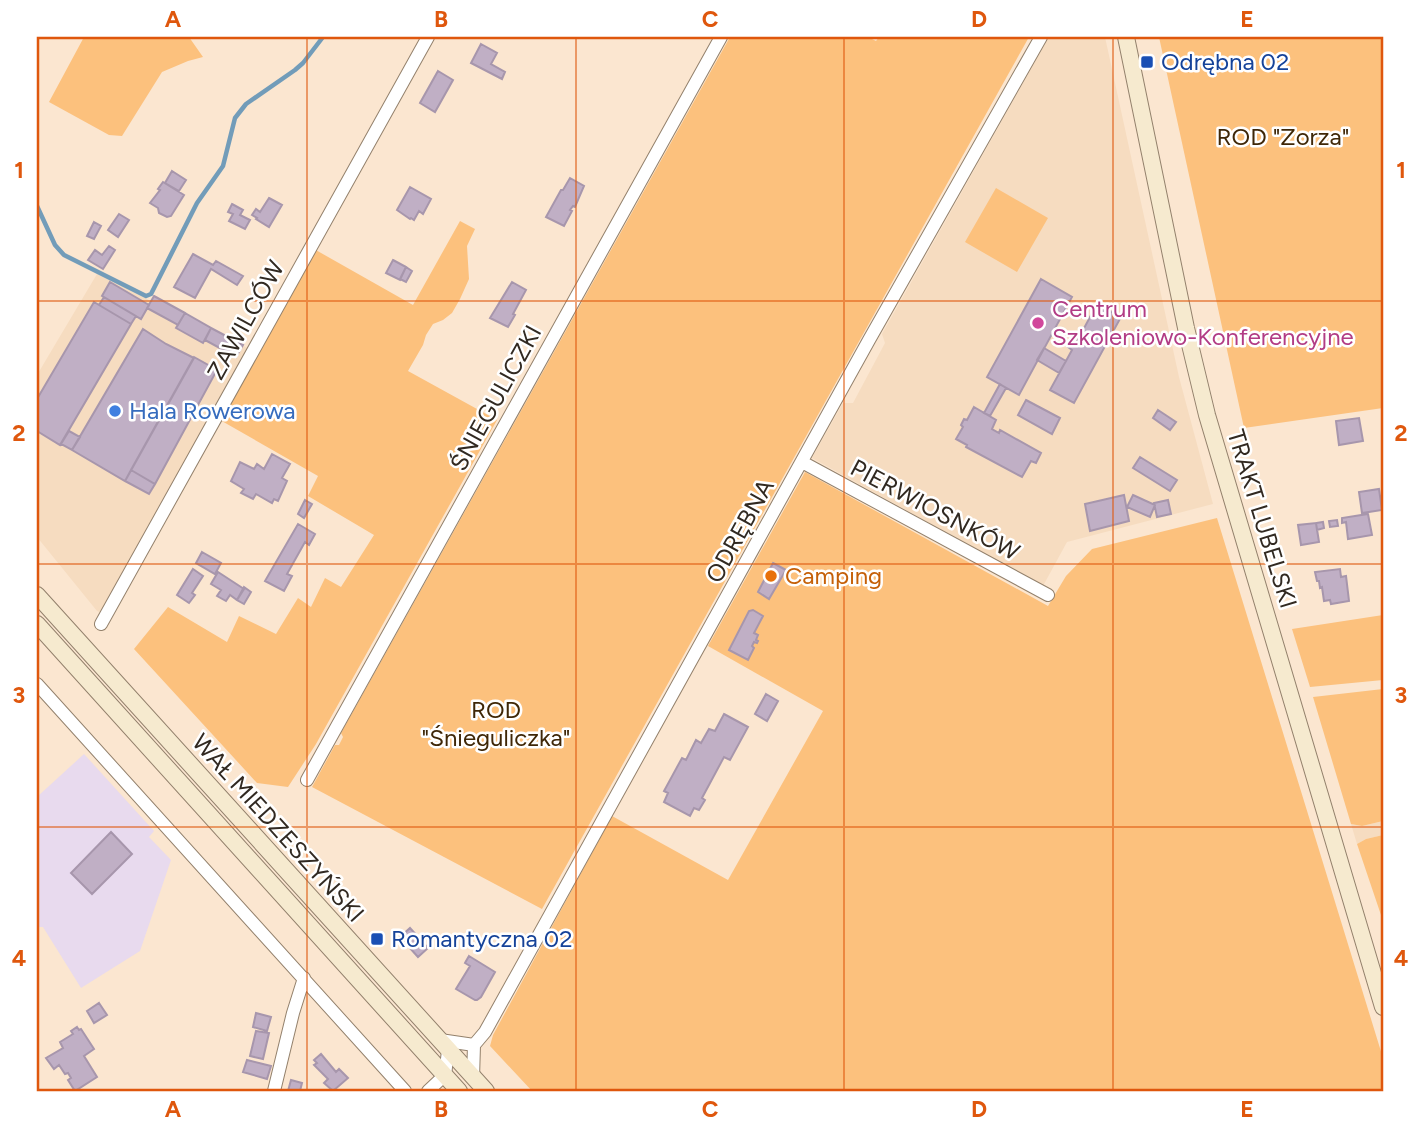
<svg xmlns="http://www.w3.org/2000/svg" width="1420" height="1128" viewBox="0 0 1420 1128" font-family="Figtree,sans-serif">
	<rect width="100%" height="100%" fill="#fbe6d0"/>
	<!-- built -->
	<path fill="#f6dcc0" d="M1049 37H1105L1179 377 1213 504 1067 542 1043 586 812 458 843 403H853L885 343 882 334Z
		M97 274 151 301 155 297 249 349 102 613 97 611 37 537V375Z
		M1383 821V835L1366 839 1357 844 1351 824 1362 826Z"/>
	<!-- industrial -->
	<path fill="#e8daee" d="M84 754 154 831 149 837 171 860 140 951 81 988 43 927H38L37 924V797Z"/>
	<!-- green -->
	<path fill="#fcc17d" d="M84 37H189L203 57 188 61 162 72 122 136 109 135 49 102Z
		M730 37H868L876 41 879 37H1029L542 909 312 787 335 745H339L343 737 341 733Z
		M1159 37H1383V408L1244 428Z
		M996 188 1048 218 1017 272 965 242Z
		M460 221 475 229 467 246 469 279 460 299 452 313 443 320 433 324 426 335 423 345 408 371 497 420 316 744 288 787 257 783 134 649 168 607 227 642 239 616 276 634 298 598 311 607 325 578 341 587 374 535 308 496 318 476 220 420 314 249 413 305Z
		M805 472 1048 606 1066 576 1092 549 1217 518 1383 1058V1091H532L490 1046 493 1035 612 816 728 880 823 711 708 646Z
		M1383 615V680L1310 687 1292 629Z
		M1383 689V821L1362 826 1351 824 1313 697Z
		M1383 835V918H1382L1357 844 1366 839Z"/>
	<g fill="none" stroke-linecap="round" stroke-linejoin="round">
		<!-- stream -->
		<path stroke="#729cb9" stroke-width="4.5" d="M37 206 55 245 64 255 146 296 151 294 197 203 223 166 235 118 246 104 295 70 303 63 323 37"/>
	</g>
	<!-- building -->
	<path fill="#c0afc5" stroke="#a796ac" stroke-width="2" d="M481 44 497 53 491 64 505 72 502 79 471 63Z
		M438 71 453 80 435 112 420 103Z
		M172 171 186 180 179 191 165 183Z
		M570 178 584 186 575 207 573 206 570 210 572 211 564 226 546 217 561 190H563Z
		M163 182 184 195 171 216 167 217 159 213 158 208 150 203 160 190 158 189Z
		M410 187 431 199 423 214 419 211 414 220 411 218 410 219 397 210Z
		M269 198 282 205 269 227 256 219 257 218 252 215 256 209 260 212Z
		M232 204 243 210 240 215 250 220 245 229 229 221 233 214 228 212Z
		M119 214 129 220 118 237 108 230Z
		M94 222 101 226 94 239 87 236Z
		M109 246 115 250 103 269 88 260 95 250 102 255Z
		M193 254 213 265 216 261 243 276 237 285 211 269 195 298 174 287Z
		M393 260 406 267 400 280 386 273Z
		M406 267 412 271 406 282 400 279Z
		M1041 279 1072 297 1019 395 987 377Z
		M110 282 149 305 141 319 102 296Z
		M512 282 526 290 513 314 515 315 508 327 490 318Z
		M154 296 185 313 178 325 147 308Z
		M104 297 136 316 131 324 99 305Z
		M94 302 131 324 60 445 37 431V399Z
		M1097 304 1121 317 1074 403 1050 390 1072 350 1068 347 1071 342 1075 345Z
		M185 313 211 328 203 343 176 328Z
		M211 328 243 345 236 357 205 340Z
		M143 329 166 344 194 358 125 481 72 450Z
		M1044 348 1066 361 1059 373 1037 360Z
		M194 357 217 370 155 484 131 470Z
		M1000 384 1006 388 990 416 984 413Z
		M1026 400 1060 418 1052 434 1018 415Z
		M974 407 996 420 992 429 999 433 1000 430 1041 453 1036 463 1031 461 1022 477 966 447 967 445 956 439 963 427 961 425 964 419 967 420Z
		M1158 410 1176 422 1170 430 1153 418Z
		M1359 418 1363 441 1339 445 1336 421Z
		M69 431 80 437 72 450 61 444Z
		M272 454 290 464 282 478 287 481 278 501 274 499 272 503 256 494 253 499 241 493 244 489 231 481 240 462 254 469 257 464 264 469Z
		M1140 457 1177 480 1170 491 1133 468Z
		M131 470 155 484 149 494 125 481Z
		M1379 489 1382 510 1362 513 1359 492Z
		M1124 495 1129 521 1090 531 1085 504Z
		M1133 495 1155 505 1150 517 1127 507Z
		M305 500 312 504 304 518 298 514Z
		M1168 500 1171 514 1157 517 1154 503Z
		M1368 514 1372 535 1348 539 1346 522 1342 523V518Z
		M1337 520 1338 526 1330 527 1329 521Z
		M1323 522 1324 528 1317 530 1316 523Z
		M1316 523 1319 542 1301 545 1298 525Z
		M298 524 315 534 309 545 305 542 287 574 292 576 284 591 265 581Z
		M202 552 221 563 215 574 196 563Z
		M773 563 786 570 769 599 758 592Z
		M193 569 203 576 192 593 195 595 189 603 177 595Z
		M1340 569 1341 577 1346 576 1349 601 1331 604 1330 600 1324 601 1322 587 1320 588 1319 581H1317L1315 572Z
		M218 572 244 589 237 600 230 595 226 601 217 596 221 590 211 584Z
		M244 587 251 592 244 604 237 600Z
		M753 610 763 616 754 633 758 635 756 640 758 641 757 643 754 642 752 646 754 648 748 660 729 650 749 611Z
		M766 694 778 701 767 721 755 714Z
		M724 714 748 727 730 760 724 757 702 798 705 800 699 810 694 808 690 816 664 802 668 793 664 791 682 758 686 760 696 740 701 743 709 729 715 731Z
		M111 832 132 854 92 894 71 873Z
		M410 928 428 948 418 957 400 937Z
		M469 956 495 972 481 997 477 1000H475L456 989 470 966 465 963Z
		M99 1003 107 1015 94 1023 87 1011Z
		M256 1013 271 1017 267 1031 253 1027Z
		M77 1027 79 1030 81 1029 94 1049 84 1056 97 1077 75 1091 68 1080 71 1078 68 1073 65 1074 59 1065 54 1069 46 1058 63 1048 60 1042 73 1034 71 1031Z
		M256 1031 269 1033 263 1059 250 1056Z
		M321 1054 336 1072 339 1069 348 1078 333 1091 324 1083 328 1079 314 1065 317 1063 314 1060Z
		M247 1060 271 1066 267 1079 243 1072Z
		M291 1080 302 1083 300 1091H288Z"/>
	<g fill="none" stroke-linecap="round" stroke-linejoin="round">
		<defs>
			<path id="street" d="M802 462 1048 595
				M101 624 428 37
				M37 684 405 1091
				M307 780 721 37
				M440 1040 474 1045
				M473 1078 474 1045 485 1032 869 340 1041 37
				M274 1091 293 1013 304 978
				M428 1091 445 1075 448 1051"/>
			<path id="secondary" d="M1126 37 1186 328 1207 415 1383 1007
				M37 595 486 1091
				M37 624 459 1091"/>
		</defs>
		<!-- street casing -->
		<use href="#street" stroke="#93816c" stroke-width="14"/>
		<!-- secondary casing -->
		<use href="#secondary" stroke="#93816c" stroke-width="18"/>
		<!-- street -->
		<use href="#street" stroke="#fff" stroke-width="12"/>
		<!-- secondary -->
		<use href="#secondary" stroke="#f6eacf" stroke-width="16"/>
	</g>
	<!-- grid -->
	<path fill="none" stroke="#df570d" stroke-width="2" stroke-opacity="0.55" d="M307 37V1091M576 37V1091M844 37V1091M1113 37V1091M37 301H1383M37 564H1383M37 827H1383"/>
	<!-- markers -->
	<g fill="#1a4fb4" stroke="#fff" stroke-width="2.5">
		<rect x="1140" y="55" width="14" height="14" rx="3.5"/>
		<rect x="370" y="932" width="14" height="14" rx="3.5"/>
	</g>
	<circle fill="#d1479c" stroke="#fff" stroke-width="2.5" cx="1038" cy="323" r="7"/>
	<circle fill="#3f7fe0" stroke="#fff" stroke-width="2.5" cx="115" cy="411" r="7"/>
	<circle fill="#e8710a" stroke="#fff" stroke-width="2.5" cx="771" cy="576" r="7"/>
	<g text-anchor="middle" stroke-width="5" stroke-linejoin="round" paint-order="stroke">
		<!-- transit labels -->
		<g font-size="24" fill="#164399" stroke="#fff" text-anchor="start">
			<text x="1161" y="70">Odrębna 02</text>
			<text x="391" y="947">Romantyczna 02</text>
		</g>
		<!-- park labels -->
		<g font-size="24" fill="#3f2707" stroke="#fff">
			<text x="1283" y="145">ROD "Zorza"</text>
			<text x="496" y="718">ROD<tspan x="496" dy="28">"Śnieguliczka"</tspan></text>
		</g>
		<!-- hotel labels -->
		<g font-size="24" fill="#b23c85" stroke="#fff" text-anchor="start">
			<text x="1052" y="317">Centrum<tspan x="1052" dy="28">Szkoleniowo-Konferencyjne</tspan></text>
		</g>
		<!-- street labels -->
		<g font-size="24" fill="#312921" stroke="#fff">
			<text transform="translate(246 320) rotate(-61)" y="8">ZAWILCÓW</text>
			<text transform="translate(496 398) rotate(-61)" y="8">ŚNIEGULICZKI</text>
			<text transform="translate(935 510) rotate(28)" y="8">PIERWIOSNKÓW</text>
			<text transform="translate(1262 519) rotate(73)" y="8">TRAKT LUBELSKI</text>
			<text transform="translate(740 531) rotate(-61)" y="8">ODRĘBNA</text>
			<text transform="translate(278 828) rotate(48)" y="8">WAŁ MIEDZESZYŃSKI</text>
		</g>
		<!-- shop labels -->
		<g font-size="24" fill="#366cbe" stroke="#fff" text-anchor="start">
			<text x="129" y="419">Hala Rowerowa</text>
		</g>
		<!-- food labels -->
		<g font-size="24" fill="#c56008" stroke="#fff" text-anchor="start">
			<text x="785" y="584">Camping</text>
		</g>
	</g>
	<!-- border -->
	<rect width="1420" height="1128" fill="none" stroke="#ffffff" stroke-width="77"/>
	<rect x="38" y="38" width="1344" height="1052" fill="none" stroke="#df570d" stroke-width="2.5"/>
	<g font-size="23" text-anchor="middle" font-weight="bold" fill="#df570d">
		<text x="173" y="27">A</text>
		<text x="441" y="27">B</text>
		<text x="710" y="27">C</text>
		<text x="979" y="27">D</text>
		<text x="1247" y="27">E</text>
		<text x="19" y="178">1</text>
		<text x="1401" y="178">1</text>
		<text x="19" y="441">2</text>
		<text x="1401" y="441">2</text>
		<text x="19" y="703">3</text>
		<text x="1401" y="703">3</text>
		<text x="19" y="966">4</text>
		<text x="1401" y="966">4</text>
		<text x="173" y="1117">A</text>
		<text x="441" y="1117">B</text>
		<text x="710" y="1117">C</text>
		<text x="979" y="1117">D</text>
		<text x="1247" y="1117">E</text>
	</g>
</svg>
